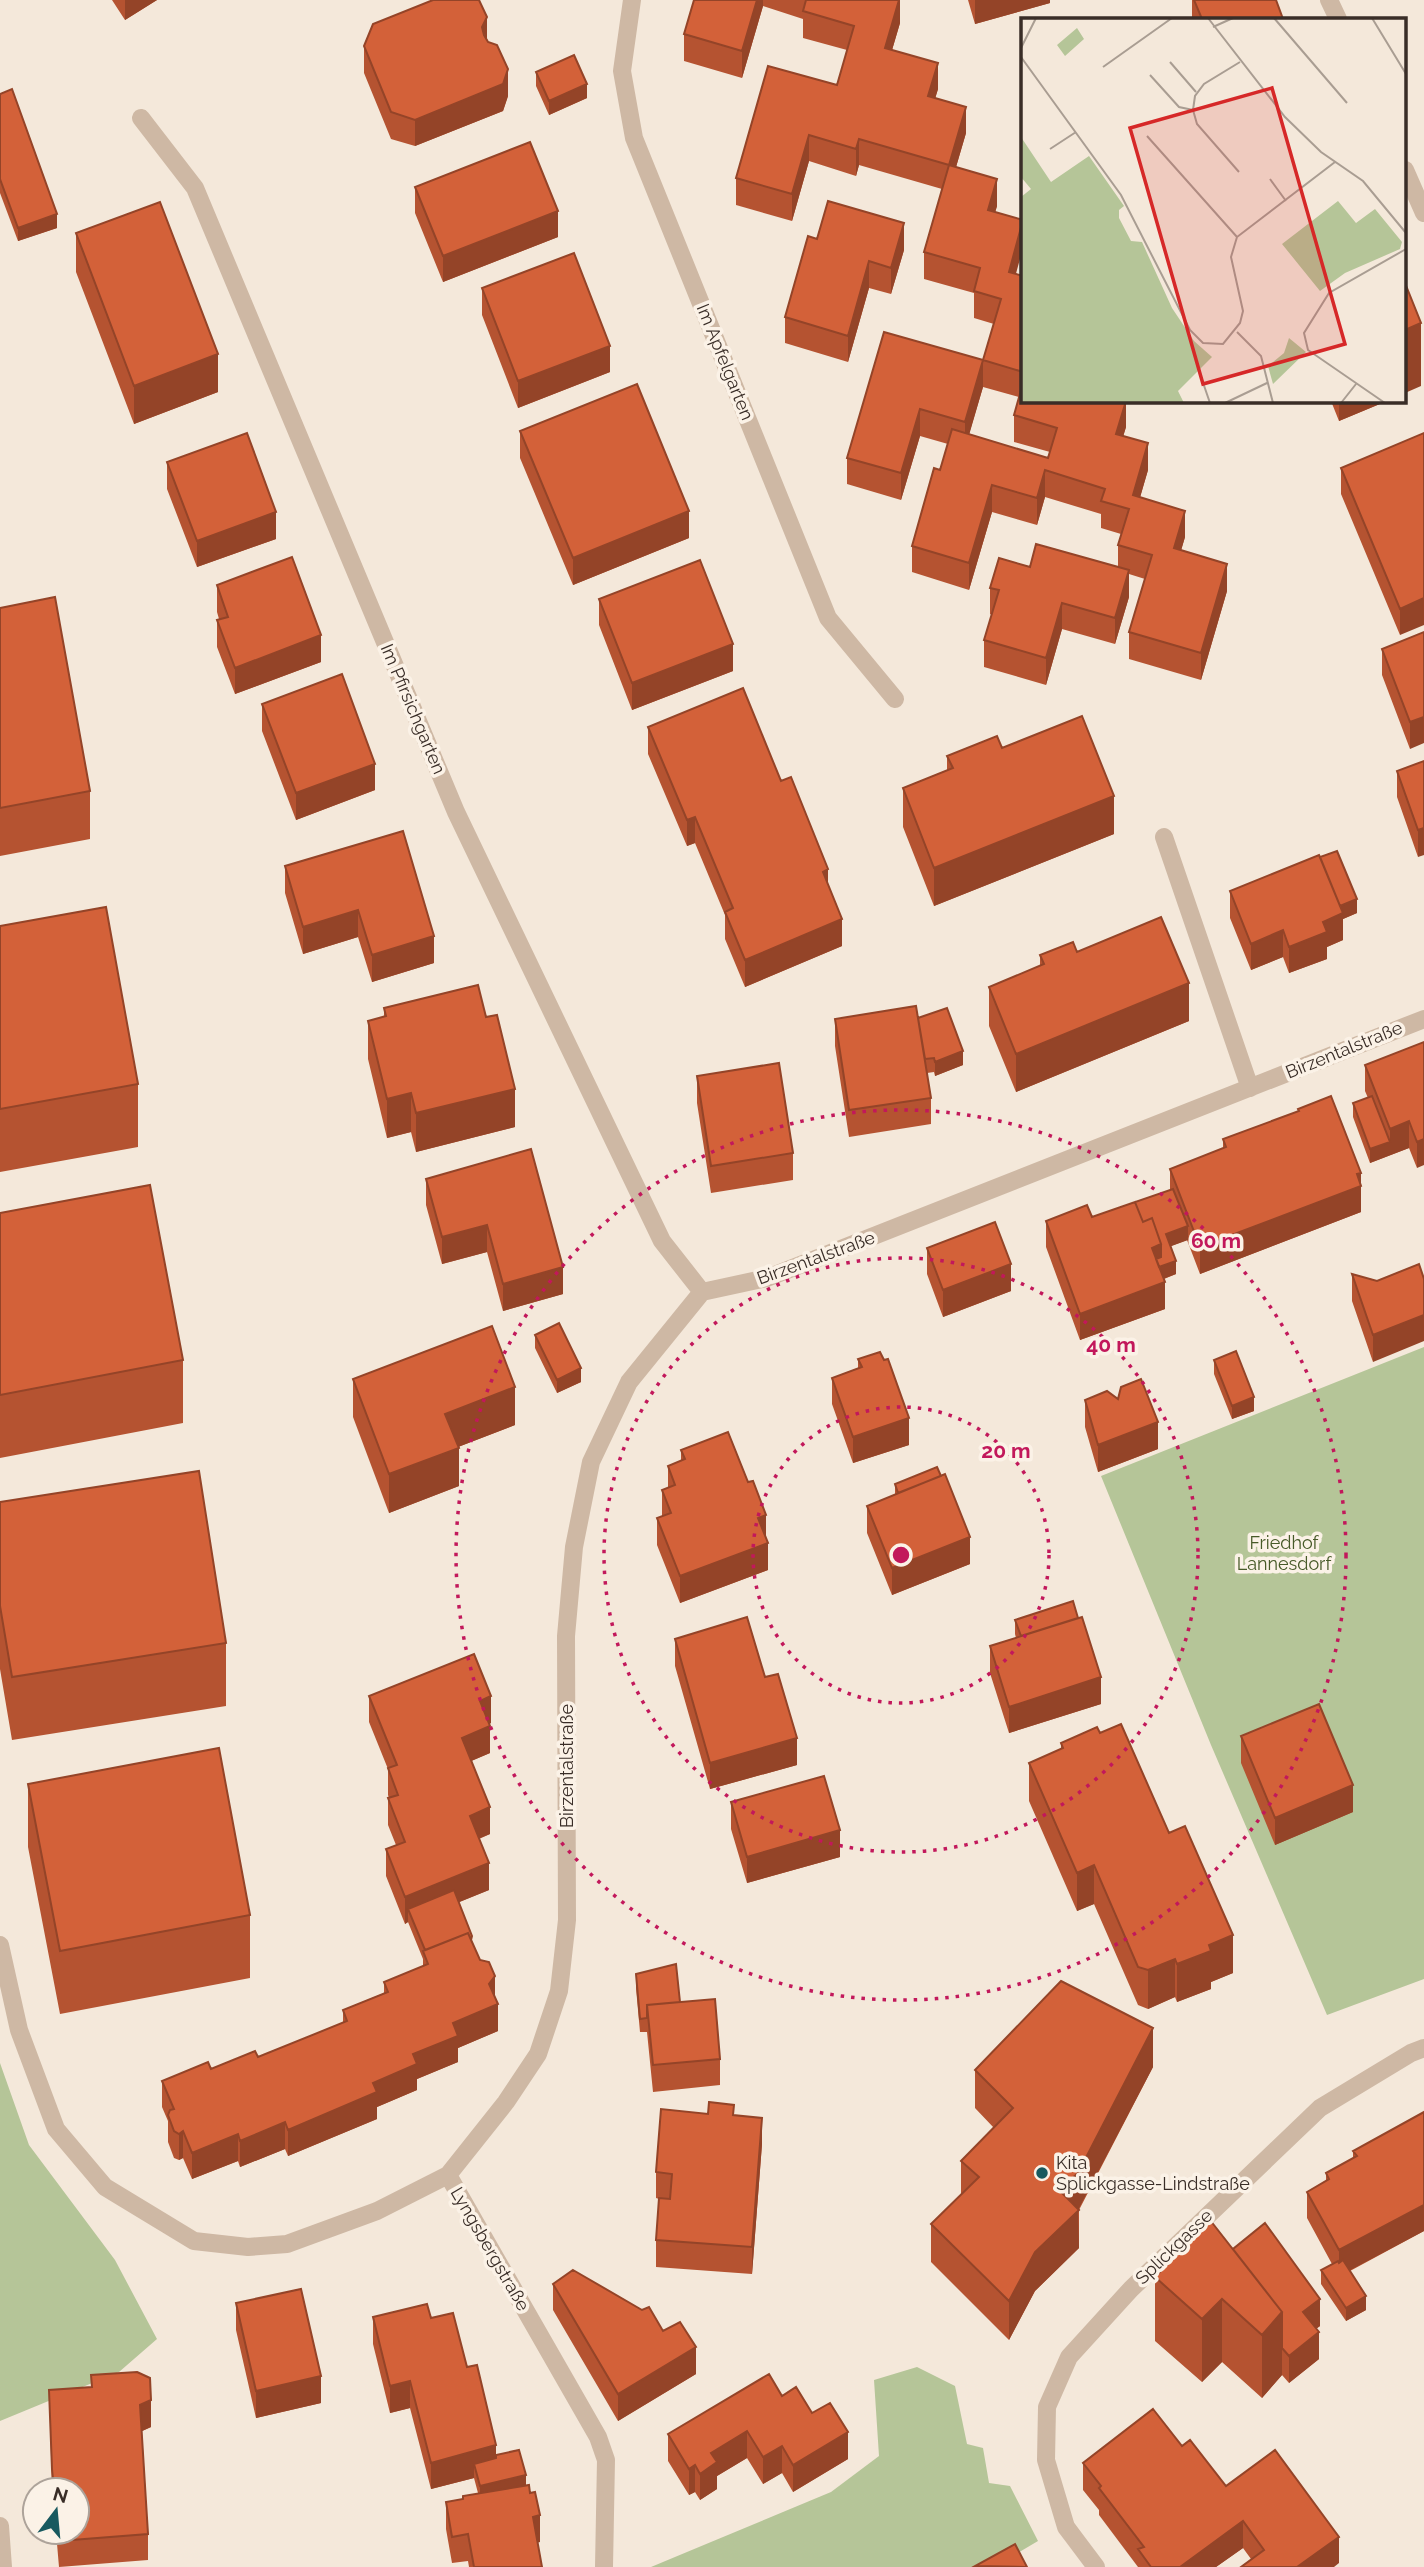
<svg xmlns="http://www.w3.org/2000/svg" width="1424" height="2567" viewBox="0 0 1424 2567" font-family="Raleway,sans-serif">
	<rect width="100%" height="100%" fill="#f4e8da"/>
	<!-- green -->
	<path fill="#b5c598" d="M1424 1347V1979L1327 2015 1211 1745 1101 1476Z
		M0 2063 29 2145 115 2260 157 2339 119 2372 0 2421Z
		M917 2367 955 2386 967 2444 983 2448 989 2483 1010 2486 1038 2541 994 2567H651L831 2492 879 2456 874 2380Z"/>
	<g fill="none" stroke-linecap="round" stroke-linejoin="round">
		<!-- minor -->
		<path stroke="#ceb8a4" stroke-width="18" d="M632 0 622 71 634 138 828 618 895 699
			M1329 0 1338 19
			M141 118 195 188 456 812 662 1241 702 1292
			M1405 170 1424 213
			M1164 837 1250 1088
			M0 1945 19 2030 56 2129 105 2187 194 2241 248 2247 287 2244 377 2211 448 2175 506 2102 538 2054 559 1991 567 1920 566 1636 574 1547 591 1462 629 1382 702 1292 767 1278 1424 1019
			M448 2175 598 2437 606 2460 604 2567
			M0 2526 3 2567
			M1096 2567 1066 2527 1046 2460 1047 2407 1069 2357 1131 2289 1320 2108 1411 2053 1424 2048"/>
	</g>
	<!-- wall -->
	<path fill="#b55331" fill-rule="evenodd" d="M112 0H157L125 20Z
		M694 0H900V23L892 50 938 89 935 98 966 133 956 167 997 206 995 212 1016 274 1023 276V401L1126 427 1123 436 1148 470 1140 497 1185 537 1181 550 1227 591 1201 680 1129 659V632L1145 579 1129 574V597L1115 644 1062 629 1046 685 984 667V640L992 615 990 614V588L1030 567H1118V545L1121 534 1101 528V514L1045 497 1037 525 992 512 969 590 912 572V546L940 470 948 444 920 436 901 500 847 484V458L983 360 994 324 974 318V293L924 279V252L942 189 859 165 856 176 809 161 792 221 736 205V178L837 85 847 50 803 38V19L763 6 742 78 684 61V34ZM983 387 1019 397 1014 415V442L1050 452 1048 458 969 434Z
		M968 0H1050V3L975 24Z
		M1192 0H1276L1283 19H1192Z
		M487 39 508 96 503 111 415 146 391 139 364 73V46Z
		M536 72 587 98 549 115 536 86Z
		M0 94 57 228 18 241 0 193Z
		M415 187 558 237 443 282 415 213Z
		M76 233 218 392 134 424 76 272Z
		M817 239 904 250 891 294 869 288 848 362 785 343V317Z
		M482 288 610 372 518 408 482 315Z
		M1331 401H1387L1339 421Z
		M520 431 689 538 573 585 520 458Z
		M1424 433 1400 635 1341 494V468Z
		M167 462 276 539 197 567 167 489Z
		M217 585 321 662 235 694 217 647V620L219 619 217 612Z
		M599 599 733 671 632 710 599 625Z
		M0 608 90 791V839L0 856Z
		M1424 632 1410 749 1382 675V649Z
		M262 704 375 790 296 820 262 731Z
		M648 727 781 781 828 885 842 946 745 987 725 939V915L695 843 687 846 648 754Z
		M1002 748 1114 834 934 906 903 827V788L947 770V756Z
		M1424 761 1418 857 1397 797V771Z
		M285 866 434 936V963L372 982 358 937 303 954 285 893Z
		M1230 891 1357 913 1343 919V940L1327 947V959L1289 973 1283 957 1251 970 1230 918Z
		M0 926 138 1084V1147L0 1172Z
		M1077 952 1189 1021 1016 1092 989 1026V987L1040 966V955Z
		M384 1008 486 1017 515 1127 416 1152 411 1132 387 1138 368 1059V1021L384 1017Z
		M918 1018 963 1065 935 1076 934 1072 927 1073 931 1098V1124L849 1137 835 1046V1019Z
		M1424 1042 1417 1168 1409 1148 1370 1163 1353 1117V1103L1368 1098 1365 1091V1065Z
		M697 1076 793 1153V1180L711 1193 697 1103Z
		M1223 1139 1361 1173V1212L1200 1274 1187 1240 1171 1246 1176 1274 1164 1279 1165 1309 1080 1340 1046 1247V1221L1092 1217 1170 1190V1169L1223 1148Z
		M531 1149 563 1294 503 1311 487 1252 442 1264 426 1205V1179Z
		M0 1213 183 1360V1423L0 1458Z
		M927 1248 1011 1291 943 1317 927 1274Z
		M1352 1274 1377 1281 1373 1362 1352 1301Z
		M535 1335 581 1382 557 1393 535 1348Z
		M858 1359 909 1445 853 1463 832 1404V1378L858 1368Z
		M1214 1360 1254 1411 1232 1419 1214 1374Z
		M353 1379 515 1425 458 1447 459 1486 389 1513 353 1417Z
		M1085 1400 1158 1449 1098 1472 1085 1427Z
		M681 1450 766 1538 768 1570 680 1603 657 1545V1518L662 1516V1490L668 1488V1466L681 1461Z
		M895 1484 970 1564 892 1595 867 1533V1506L895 1495Z
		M0 1502 226 1643V1706L12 1740 0 1669Z
		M1015 1620 1101 1704 1009 1733 990 1673V1646L1016 1638 1015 1634Z
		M675 1639 765 1677 797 1765 710 1789 675 1666Z
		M369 1696 491 1723 489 1724 490 1753 471 1761 490 1834 479 1839 489 1890 459 1902 472 1943 495 1998 498 2031 458 2048V2062L417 2079V2090L377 2107V2119L288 2156 285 2149 240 2167 238 2161 192 2179 183 2158 179 2160 174 2158 168 2142V2121L162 2107V2081L258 2057 343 2023V2010L384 1993V1982L423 1966V1959L408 1922 405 1924 386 1876V1849L396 1845 388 1825V1798H389L388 1795V1769L369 1722Z
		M1100 1733 1169 1833 1233 1973 1211 1982V1989L1177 2002 1175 1997 1148 2009 1138 2005 1094 1904 1077 1911 1029 1801V1763L1061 1749V1743Z
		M1241 1736 1353 1812 1275 1845 1241 1763Z
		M28 1784 250 1915V1978L60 2014 28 1847Z
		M731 1802 840 1857 747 1883 731 1829Z
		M636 1974 680 2002 720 2059V2085L653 2092 647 2032H640L636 1988Z
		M1153 2067 1079 2210V2248L1035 2291 1009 2340 931 2262V2224L961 2195V2161L994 2128 975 2108V2070Z
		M734 2116 762 2144 752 2274 656 2267V2240L659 2199 656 2198V2172Z
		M1353 2151 1424 2231 1350 2271 1366 2310 1346 2321 1321 2284V2270L1332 2264 1307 2218V2192L1326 2181V2173L1353 2158Z
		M1233 2249 1320 2326 1316 2329 1319 2359 1289 2383 1282 2375 1262 2398 1222 2362 1202 2382 1155 2341V2277Z
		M553 2284 663 2331 696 2374 618 2421 553 2310Z
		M236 2303 321 2403 256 2418 236 2330Z
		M373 2317 431 2318 467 2367 496 2455 526 2485 540 2542H537L542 2567H469L468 2561 452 2563 446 2529V2502L463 2500 478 2493 474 2478 431 2489 410 2408 390 2413 373 2344Z
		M91 2375 151 2427 142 2431 148 2534V2560L59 2567 56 2532H77V2490H52L49 2390 91 2387Z
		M782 2396 812 2413 848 2459 793 2492 782 2473 763 2484 747 2458 717 2476V2489L700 2500 695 2492 689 2495 668 2461V2434Z
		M1182 2446 1226 2486 1339 2563 1251 2559 1243 2548 1216 2567H1138L1099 2515V2510L1083 2490V2463Z"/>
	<!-- shaded-wall -->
	<path fill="#944428" d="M125 0H157L125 20Z
		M757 0H763V6L742 78V51Z
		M899 0H900V23L885 74V48Z
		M975 0H1050V3L975 24Z
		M487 17V44L482 27Z
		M938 63V89L928 123V96Z
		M508 69V96L503 111 415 146V120Z
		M587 84V98L549 115V101Z
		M966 107V133L949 191V165Z
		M809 135V161L792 221V194Z
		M859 139V165L856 176V149Z
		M997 179V206L988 237V210Z
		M558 211V237L443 282V256Z
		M57 214V228L18 241V228Z
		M1023 221V248L1009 299V272Z
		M904 223V250L891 294V268Z
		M869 261V288L848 362V336Z
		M1421 323V386L1405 393V330Z
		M610 346V372L518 408V381Z
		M218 354V392L134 424V386Z
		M983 360V387L965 449V422Z
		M1126 401V427L1116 461V434Z
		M1339 401H1387L1339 421Z
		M920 409V436L901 500V473Z
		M1148 443V470L1133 522V495Z
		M1045 470V497L1037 525V498Z
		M992 485V512L969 590V563Z
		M689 511V538L573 585V558Z
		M1185 511V537L1174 575V548Z
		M276 512V539L197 567V541Z
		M1227 564V591L1201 680V653Z
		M1129 570V597L1115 644V618Z
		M1424 598V625L1400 635V609Z
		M1062 603V629L1046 685V658Z
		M321 635V662L235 694V668Z
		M733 644V671L632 710V683Z
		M1424 717V743L1410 749V722Z
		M375 764V790L296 820V793Z
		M1114 796V834L934 906V868Z
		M695 817V843L687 846V820Z
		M1424 828V855L1418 857V830Z
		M828 869V895L823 872Z
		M1357 899V913L1343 919V940L1327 947V959L1289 973V947L1323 922 1336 908Z
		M358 910V937L303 954V927Z
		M842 919V946L745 987V960Z
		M1283 930V957L1251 970V944Z
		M434 936V963L372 982V955Z
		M1189 983V1021L1016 1092V1054Z
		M963 1051V1065L935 1076V1062Z
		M515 1089V1127L416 1152V1113Z
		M411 1093V1132L387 1138V1099Z
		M1409 1121V1148L1370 1163V1149L1390 1142V1129Z
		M1424 1139V1165L1417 1168V1142Z
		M1361 1173V1212L1200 1274V1247Z
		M487 1225V1252L442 1264V1237Z
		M1188 1226V1240L1166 1248V1234Z
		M1161 1244 1176 1261V1274L1155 1282 1152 1248Z
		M1011 1264V1291L943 1317V1290Z
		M563 1267V1294L503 1311V1284Z
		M1165 1282V1309L1080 1340V1314Z
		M1424 1315V1341L1373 1362V1335Z
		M581 1368V1382L557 1393V1380Z
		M515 1387V1425L445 1452V1414Z
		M1254 1397V1411L1232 1419V1406Z
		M909 1418V1445L853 1463V1437Z
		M1158 1422V1449L1098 1472V1445Z
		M459 1448V1486L389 1513V1474Z
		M766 1515V1542L758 1518Z
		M970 1537V1564L892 1595V1568Z
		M768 1543V1570L680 1603V1576Z
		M1101 1677V1704L1009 1733V1707Z
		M491 1696V1723L480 1728V1701Z
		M490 1726V1753L462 1765V1738Z
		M797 1738V1765L710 1789V1763Z
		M1353 1785V1812L1275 1845V1818Z
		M490 1807V1834L470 1842V1816Z
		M840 1830V1857L747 1883V1857Z
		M489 1863V1890L413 1921 408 1909V1922L405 1924V1897Z
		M1094 1865V1904L1077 1911V1873Z
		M1233 1935V1973L1211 1982V1989L1177 2002V1964L1209 1945Z
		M1175 1959V1997L1148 2009V1970Z
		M495 1976V2003L498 2004V2031L458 2048V2062L417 2079V2090L377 2107V2119L288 2156V2130L373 2083 413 2054 453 2023Z
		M1153 2028V2067L1078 2210 1079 2248 1035 2291 1009 2340V2301L1059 2190Z
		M762 2118V2144L752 2274V2247Z
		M285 2122V2149L240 2167V2141Z
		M183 2131V2158L179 2160V2134Z
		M238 2134V2161L192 2179V2153Z
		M1424 2205V2231L1339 2276V2250Z
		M1366 2296V2310L1346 2321V2308Z
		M1222 2299V2362L1202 2382V2319Z
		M1320 2299V2326L1303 2338V2312Z
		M1282 2312V2375L1262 2398V2335Z
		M1319 2332V2359L1289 2383V2356Z
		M696 2347V2374L618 2421V2394Z
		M321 2376V2403L256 2418V2391Z
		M410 2381V2408L390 2413V2386Z
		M151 2400V2427L140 2432V2405Z
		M747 2431V2458L717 2476V2489L700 2500V2474L711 2453Z
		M848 2432V2459L793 2492V2465Z
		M496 2445V2472L474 2464V2478L431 2489V2463Z
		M782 2446V2473L763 2484V2457Z
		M695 2465V2492L689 2495V2469Z
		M526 2475V2489L480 2500V2486Z
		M540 2515V2542L533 2544V2517Z
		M1243 2521V2548L1216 2567H1180Z
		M1339 2537V2563L1334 2567H1297Z"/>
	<!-- building -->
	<path fill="#d36139" stroke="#944428" stroke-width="2" d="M433 0H479L487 17 482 27 484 35 488 42 497 45 508 69 503 84 415 120 391 112 364 46 373 24Z
		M694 0H757L742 51 684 34Z
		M806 0H899L885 48 938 63 928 96 966 107 949 165 859 139 856 149 809 135 792 194 736 178 768 66 837 85 854 26 803 11Z
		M1194 0H1276L1283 19H1202Z
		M574 55 587 84 549 101 536 72Z
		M12 89 57 214 18 228 0 179V94Z
		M530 142 558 211 443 256 415 187Z
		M949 165 997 179 988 210 1023 220 1009 272 1023 276V372L983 360 965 422 920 409 901 473 847 458 884 332 983 360 1001 299 974 291 980 268 924 252Z
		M828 201 904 223 891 268 869 261 848 336 785 317 808 236 817 239Z
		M160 202 218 354 134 386 76 233Z
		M574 253 610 346 518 381 482 288Z
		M1405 283 1421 323 1405 330Z
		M1023 383V401H1126L1116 434 1148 443 1133 495 1185 511 1174 548 1227 564 1201 653 1129 632 1152 555 1118 545 1129 509 1101 501 1105 489 1045 470 1037 498 992 485 969 563 912 546 934 468 940 470 952 429 1048 458 1057 428 1014 415Z
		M637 384 689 511 573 558 520 431Z
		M247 433 276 512 197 541 167 462Z
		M1424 433V598L1400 609 1341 468Z
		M1036 544 1129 570 1115 618 1062 603 1046 658 984 640 999 590 990 588 999 558 1030 567Z
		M292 557 321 635 235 668 217 620 228 617 217 585Z
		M700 560 733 644 632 683 599 599Z
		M55 597 90 791 0 808V608Z
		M1424 632V717L1410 722 1382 649Z
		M342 674 375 764 296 793 262 704Z
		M743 688 781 781 791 777 828 869 823 872 842 919 745 960 725 912 733 908 695 817 687 820 648 727Z
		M1082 716 1114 796 934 868 903 788 953 768 947 756 997 736 1002 748Z
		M1424 761V828L1418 830 1397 771Z
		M403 831 434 936 372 955 358 910 303 927 285 866Z
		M1337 851 1357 899 1340 906 1320 857Z
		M1319 855 1343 913 1323 922 1327 932 1289 947 1283 930 1251 944 1230 891Z
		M106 907 138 1084 0 1109V926Z
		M1161 917 1189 983 1016 1054 989 987 1044 964 1040 955 1073 942 1077 952Z
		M478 985 486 1017 497 1015 515 1089 416 1113 411 1093 387 1099 368 1021 386 1016 384 1008Z
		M916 1006 931 1098 849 1110 835 1019Z
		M947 1008 963 1051 935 1062 934 1058 925 1059 918 1018Z
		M1424 1042V1139L1417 1142 1409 1121 1390 1129 1365 1065Z
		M779 1063 793 1153 711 1166 697 1076Z
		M1331 1096 1361 1173 1357 1174 1361 1186 1200 1247 1170 1169 1226 1147 1223 1139 1299 1111 1298 1109Z
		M1372 1096 1390 1142 1370 1149 1353 1103Z
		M531 1149 563 1267 503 1284 487 1225 442 1237 426 1179Z
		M150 1185 183 1360 0 1395V1213Z
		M1173 1189 1188 1226 1166 1234 1176 1261 1159 1267 1156 1259 1161 1257V1244L1152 1218 1143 1222 1135 1202Z
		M1135 1202 1143 1222 1152 1218 1161 1244 1152 1248 1165 1282 1080 1314 1046 1221 1087 1205 1092 1217Z
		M995 1222 1011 1264 943 1290 927 1248Z
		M1419 1264 1424 1279V1315L1373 1335 1352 1274 1377 1281Z
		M559 1323 581 1368 557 1380 535 1335Z
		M492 1326 515 1387 445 1414 459 1448 389 1474 353 1379Z
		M1236 1351 1254 1397 1232 1406 1214 1360Z
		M880 1352 884 1360 888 1359 909 1418 853 1437 832 1378 862 1367 858 1359Z
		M1141 1379 1158 1422 1098 1445 1085 1400 1107 1391 1118 1399 1121 1387Z
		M728 1432 748 1482 753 1481 766 1515 758 1518 768 1543 680 1576 657 1518 671 1513 662 1490 675 1485 668 1466 685 1459 681 1450Z
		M937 1467 941 1476 898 1493 895 1484Z
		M199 1471 226 1643 12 1677 0 1606V1502Z
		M945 1474 970 1537 892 1568 867 1506Z
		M1073 1601 1078 1618 1021 1636 1015 1620Z
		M747 1617 765 1677 778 1674 797 1738 710 1763 675 1639Z
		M1082 1617 1101 1677 1009 1707 990 1646Z
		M474 1654 491 1696 480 1701 490 1726 462 1738 490 1807 470 1816 489 1863 405 1897 386 1849 405 1842 388 1798 398 1795 388 1768 397 1765 369 1696Z
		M1319 1704 1353 1785 1275 1818 1241 1736Z
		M1121 1724 1169 1833 1185 1826 1233 1935 1209 1945 1211 1951 1177 1964 1175 1959 1148 1970 1138 1967 1094 1865 1077 1873 1029 1763 1063 1748 1061 1743 1097 1727 1100 1733Z
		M219 1748 250 1915 60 1951 28 1784Z
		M824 1776 840 1830 747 1857 731 1802Z
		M454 1890 472 1936 471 1940 468 1933 425 1950 408 1909Z
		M468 1933 480 1960 489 1962 495 1976 489 1984 498 2004 453 2023 458 2036 413 2054 417 2064 373 2083 377 2092 288 2130 285 2122 240 2141 238 2134 192 2153 183 2131 179 2134 174 2131 168 2115 170 2110 174 2109 162 2081 208 2062 211 2069 255 2051 258 2057 347 2021 343 2010 388 1992 384 1982 428 1964 423 1951Z
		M676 1964 680 2002 647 2005V2018L640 2019 636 1974Z
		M1061 1981 1153 2028 1078 2173 1059 2190 1079 2210 1035 2252 1009 2301 931 2224 979 2177 961 2161 1013 2108 975 2070Z
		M715 1999 720 2059 653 2065 647 2005Z
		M709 2102 734 2105 733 2115 762 2118 752 2247 656 2240 659 2198 670 2199 672 2174 656 2172 661 2109 708 2114Z
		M1424 2112V2205L1339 2250 1307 2192 1329 2179 1326 2173 1357 2156 1353 2151Z
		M1210 2220 1282 2312 1262 2335 1222 2299 1202 2319 1155 2277Z
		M1265 2223 1320 2299 1303 2312 1319 2332 1289 2356 1282 2348V2312L1233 2249Z
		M1343 2260 1366 2296 1346 2308 1321 2270 1338 2261 1339 2263Z
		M573 2270 642 2310 649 2307 663 2331 680 2322 696 2347 618 2394 553 2284Z
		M301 2289 321 2376 256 2391 236 2303Z
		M427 2304 431 2318 453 2313 467 2367 477 2365 496 2445 431 2463 410 2381 390 2386 373 2317Z
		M137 2372 150 2378 151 2400 140 2405 148 2534 59 2541V2532H77V2490H54L52 2469 49 2390 92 2387 91 2375Z
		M769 2374 782 2396 796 2387 812 2413 830 2403 848 2432 793 2465 782 2446 763 2457 747 2431 711 2453 717 2462 700 2474 695 2465 689 2469 668 2434Z
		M1153 2409 1182 2446 1190 2440 1226 2486 1275 2450 1339 2537 1297 2567H1241L1264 2550 1243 2521 1180 2567H1151L1138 2549 1144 2547 1099 2488 1101 2486 1083 2463Z
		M519 2450 526 2475 480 2486 474 2464 496 2458V2455Z
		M529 2485 530 2493 535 2492 540 2515 533 2517 542 2567H474L468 2534 452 2537 446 2502 463 2499V2496Z
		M1015 2544 1027 2567 975 2566Z"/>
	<!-- distance rings -->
	<g fill="none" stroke="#c2185b" stroke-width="3.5" stroke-dasharray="3.5 7">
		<circle cx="901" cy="1555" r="148"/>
		<circle cx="901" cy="1555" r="297"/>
		<circle cx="901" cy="1555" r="445"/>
	</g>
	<!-- markers -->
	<circle fill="#18595f" stroke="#fbf2e7" stroke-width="2.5" cx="1042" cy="2173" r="7"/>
	<g text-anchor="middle" stroke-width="7" stroke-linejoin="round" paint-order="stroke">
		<!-- street labels -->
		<g font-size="18" fill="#392d27" stroke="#fbf2e7">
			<text transform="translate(725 362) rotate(68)" y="6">Im Apfelgarten</text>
			<text transform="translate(413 709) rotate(67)" y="6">Im Pfirsichgarten</text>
			<text transform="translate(1344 1050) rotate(-22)" y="6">Birzentalstraße</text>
			<text transform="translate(816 1258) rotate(-20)" y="6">Birzentalstraße</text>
			<text transform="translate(567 1766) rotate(-90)" y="6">Birzentalstraße</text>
			<text transform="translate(1174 2247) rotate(-44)" y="6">Splickgasse</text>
			<text transform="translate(490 2249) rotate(60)" y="6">Lyngsbergstraße</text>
		</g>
		<!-- park labels -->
		<g font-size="18" fill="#475a28" stroke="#fbf2e7">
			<text x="1284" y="1549">Friedhof<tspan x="1284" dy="21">Lannesdorf</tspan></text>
		</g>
		<!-- poi labels -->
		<g font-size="18" fill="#392d27" stroke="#fbf2e7" text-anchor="start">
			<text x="1056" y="2169">Kita<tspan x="1056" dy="21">Splickgasse-Lindstraße</tspan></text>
		</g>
	</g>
	<!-- overview -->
	<g transform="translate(1021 18)">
		<rect width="385" height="385" fill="#f4e8da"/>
		<path d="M56 10 63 21 44 38 36 27ZM0 119 30 164 68 138 103 188 98 192V200L110 223 121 224 151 290 173 323 191 339 157 373 163 385H0V179L10 171 0 159ZM317 183 335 205 354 191 381 224 379 231 324 255 299 273 261 226ZM268 320 285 334 252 366 247 348 263 335Z" fill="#b5c598"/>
		<path fill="none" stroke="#a99d92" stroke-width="2" d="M187 0 264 99 300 134 342 163 385 215M253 0 326 85M351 0 385 56M192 9 212 0M0 30 15 0M0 39 100 177 169 312 182 325 202 326 219 305 222 293 210 239 216 219 314 144M149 44 175 74M82 49 151 0M129 57 158 89 172 92M126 118 216 219M29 131 55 114M218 154 176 106 172 92 174 78 183 66 219 44M249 161 265 183M216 314 240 338 252 385M178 353 189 385M204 385 246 365M320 385 335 366M364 385 287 332 283 315 308 275 385 231"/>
		<path fill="#d62828" fill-opacity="0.15" stroke="#d62828" stroke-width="3.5" d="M251 70 324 326 182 366 109 110Z"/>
		<rect width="385" height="385" fill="none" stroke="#392d27" stroke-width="3.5"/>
	</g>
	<circle cx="901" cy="1555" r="10" fill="#c2185b" stroke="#fbf2e7" stroke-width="3.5"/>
	<g font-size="21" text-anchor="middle" font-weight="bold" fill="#c2185b" stroke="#fbf2e7" stroke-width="7" stroke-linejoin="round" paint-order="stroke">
		<text x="1216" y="1248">60 m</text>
		<text x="1111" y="1352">40 m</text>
		<text x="1006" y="1458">20 m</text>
	</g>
	<!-- north arrow -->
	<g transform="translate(56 2511) rotate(16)"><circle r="33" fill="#fbf2e7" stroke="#ada39a" stroke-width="2"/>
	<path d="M0-5L12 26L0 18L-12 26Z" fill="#18595f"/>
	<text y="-10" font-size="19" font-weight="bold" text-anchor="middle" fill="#392d27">N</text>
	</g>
</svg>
